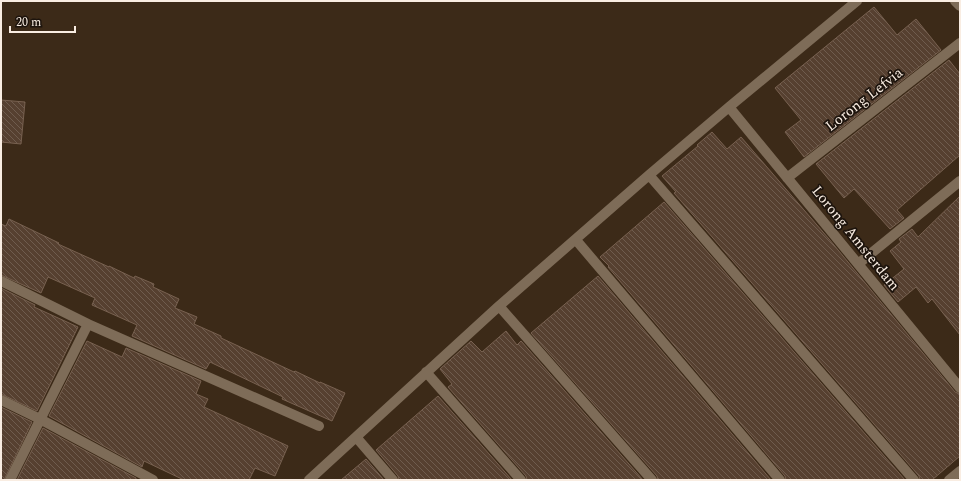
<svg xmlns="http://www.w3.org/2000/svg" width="961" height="481" viewBox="0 0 961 481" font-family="Spectral,serif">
	<defs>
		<pattern id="building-back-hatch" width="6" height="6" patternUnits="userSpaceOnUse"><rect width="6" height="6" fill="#564030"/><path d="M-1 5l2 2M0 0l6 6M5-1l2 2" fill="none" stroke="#6f5c4e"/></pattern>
	</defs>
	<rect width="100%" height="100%" fill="#3c2a18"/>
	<!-- building -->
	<path fill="url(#building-back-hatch)" stroke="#786150" d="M874 7 897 35 916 19 941 50 804 157 785 132 801 120 775 88Z
		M949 60 960 74V155L897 210 904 218 890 229 854 189 844 198 816 164Z
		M1 100 25 102 21 144 1 142Z
		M712 132 727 149 741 137 829 239 955 392 960 394V456L932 480H920L919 476 674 193 676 192 662 176 698 146 697 145Z
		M960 196V335L932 299 928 303 916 287 898 302 884 285 904 269 890 251 901 242 899 239 912 229 918 237Z
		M664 202 905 480H786L785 476 608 267 609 266 600 257Z
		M9 219 59 243 58 244 109 267V266L134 278 135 276 154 284 153 287 179 299 175 308 197 317 194 324 221 336V338L294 372 295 371 320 383V382L345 393 332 421 282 399 283 397 210 362 206 369 132 336 137 325 92 305 95 298 48 277 41 293 1 275V224L6 226Z
		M598 276 771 480H658L657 476 531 333Z
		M1 288 35 305 34 307 78 327 37 411 1 394Z
		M506 331 517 345 521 341 643 480H527L526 476 448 387 452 384 440 369 471 341 482 352Z
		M87 341 122 357 126 348 201 381 196 394 208 399 204 407 288 446 275 476 255 468 249 480H184L144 461 142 467 49 416Z
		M438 396 512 480H399L398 476 376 450Z
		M1 407 32 422 4 480H1Z
		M43 428 136 478V480H17Z
		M366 459 384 480H341Z"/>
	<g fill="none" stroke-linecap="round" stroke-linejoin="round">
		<!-- minor -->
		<path stroke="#7e6c58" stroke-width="10" d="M955 1 960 6
			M729 107 960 388
			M649 175 914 480
			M787 178 960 43
			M576 240 780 480
			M858 264 960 181
			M1 281 88 324 319 426
			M499 306 652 480
			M426 372 521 480
			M1 400 40 419 153 480
			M356 437 393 480
			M10 480 88 324
			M309 480 499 306 649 175 729 107 857 1
			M949 480 960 471"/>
	</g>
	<g text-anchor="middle" stroke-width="3.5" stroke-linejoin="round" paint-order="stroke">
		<!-- street labels -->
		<g font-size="15" fill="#f9ede2" stroke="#1d140d">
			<text transform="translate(864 99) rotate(-38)" y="5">Lorong Lefvia</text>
			<text transform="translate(856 238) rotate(51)" y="5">Lorong Amsterdam</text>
		</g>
	</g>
	<!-- border -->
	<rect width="961" height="481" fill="none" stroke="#f9ede2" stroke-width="4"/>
	<!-- scale -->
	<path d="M10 26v6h65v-6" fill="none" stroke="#f9ede2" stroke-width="2"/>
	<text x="16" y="26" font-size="12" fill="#f9ede2" stroke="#1d140d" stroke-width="3" paint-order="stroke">20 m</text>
</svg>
